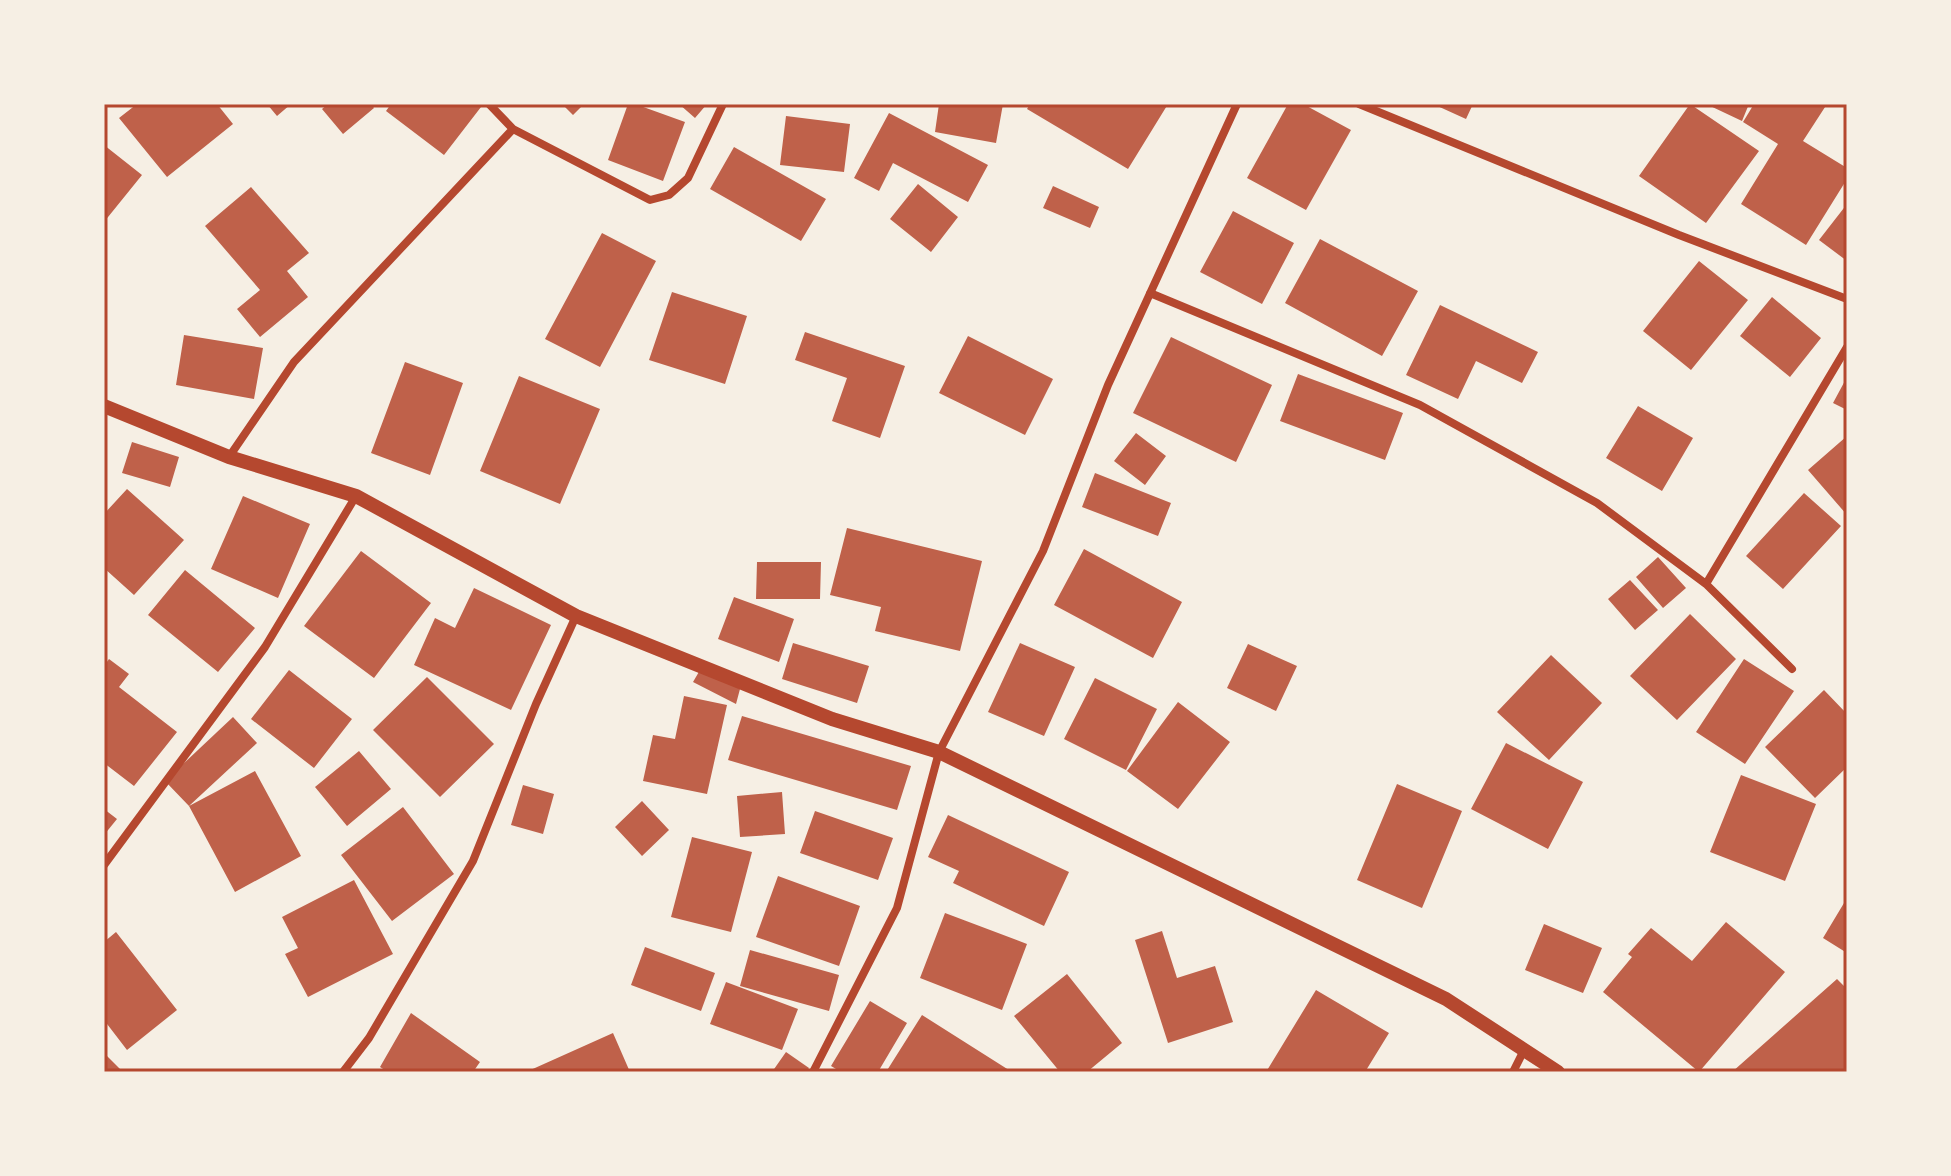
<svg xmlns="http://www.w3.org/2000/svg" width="1951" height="1176" viewBox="0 0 1951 1176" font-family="'Fira Sans',sans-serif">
	<rect width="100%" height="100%" fill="#f6efe4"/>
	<!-- building -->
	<path fill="#bf614a" d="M137 104H217L233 124 167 177 119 118Z
		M267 104H291L277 116Z
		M328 104H371L374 108 343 134 322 109Z
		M391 104H477L481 107 444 155 386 111Z
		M562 104H584L573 115Z
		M628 104H635L685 122 663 181 608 160Z
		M679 104H707L695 118Z
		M939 104H1003L996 143 935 132Z
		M1030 104H1168L1128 169 1027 109Z
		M1288 104H1303L1351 130 1306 210 1247 178Z
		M1433 104H1473L1466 119Z
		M1690 104 1759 151 1706 223 1639 176Z
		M1706 104H1749L1742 121Z
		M1754 104H1827L1803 141 1847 168V179L1806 245 1741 204 1778 144 1743 122Z
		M889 113 988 165 968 202 893 163 879 191 854 178Z
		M786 116 850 124 844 172 780 165Z
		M104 145 142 175 104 222Z
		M734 147 826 199 801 241 710 189Z
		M918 184 958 217 931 252 890 219Z
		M1053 186 1099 207 1090 228 1043 208Z
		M251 187 309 253 287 271 308 297 260 337 237 309 260 290 205 226Z
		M1847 204V261L1819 240Z
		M1233 211 1294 243 1262 304 1200 272Z
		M602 233 656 261 600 367 545 339Z
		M1320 239 1418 291 1382 356 1285 303Z
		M1699 261 1748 300 1691 370 1643 331Z
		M672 292 747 316 725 384 649 360Z
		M1772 297 1821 338 1790 377 1740 336Z
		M1440 305 1538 352 1522 383 1476 361 1458 399 1406 375Z
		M805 332 905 366 880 438 832 421 847 378 795 360Z
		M184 335 263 348 254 399 176 385Z
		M968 336 1053 379 1025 435 939 393Z
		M1171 337 1272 385 1236 462 1133 413Z
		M405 362 463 383 430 475 371 453Z
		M1298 374 1403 413 1385 460 1280 421Z
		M519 376 600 409 560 504 480 471Z
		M1847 377V410L1833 403Z
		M1638 406 1693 438 1662 491 1606 458Z
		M1136 433 1166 456 1145 485 1114 461Z
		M1847 436V515L1808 470Z
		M132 442 179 457 170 487 122 473Z
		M1095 473 1171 503 1158 536 1082 507Z
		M127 489 184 540 134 595 104 568V514Z
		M1804 493 1841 526 1783 589 1746 556Z
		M243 496 310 524 278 598 211 569Z
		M847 528 982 561 960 651 875 631 881 607 830 595Z
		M1084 549 1182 602 1153 658 1054 605Z
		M361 551 431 603 374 678 304 626Z
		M1658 557 1686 588 1663 608 1636 577Z
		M757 562H821L820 599H756Z
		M185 570 255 628 218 672 148 615Z
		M1630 580 1658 610 1635 630 1608 599Z
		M474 588 551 625 511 710 414 665 435 618 455 628Z
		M734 597 794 619 779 662 718 639Z
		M1690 614 1736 659 1677 720 1630 676Z
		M793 643 869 666 857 703 782 679Z
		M1020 643 1075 667 1044 736 988 712Z
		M1248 644 1297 666 1276 711 1227 688Z
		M1551 655 1602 703 1549 760 1497 712Z
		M109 659 129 674 119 687 177 732 134 786 104 763V666Z
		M1744 659 1794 691 1745 764 1696 732Z
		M289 670 352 719 314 768 251 719Z
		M700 670 740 689 736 704 693 682Z
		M427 677 494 744 440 797 373 730Z
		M1095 678 1157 709 1126 770 1064 739Z
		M1824 690 1847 714V767L1815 798 1765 747Z
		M684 696 727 705 707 794 643 781 653 735 675 739Z
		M1178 702 1230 742 1178 809 1127 771Z
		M742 716 911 766 897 810 728 760Z
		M233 717 257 743 189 806 255 771 301 856 235 892 189 806 165 781Z
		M1506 743 1583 782 1548 849 1471 809Z
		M359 751 391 789 347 826 315 787Z
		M1741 775 1816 804 1785 881 1710 852Z
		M1397 784 1462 811 1422 908 1357 880Z
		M523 785 554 794 543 834 511 825Z
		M782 792 785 834 740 837 737 796Z
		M642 801 669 830 642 856 615 827Z
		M403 807 454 874 392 921 341 855Z
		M104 809 117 819 104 835Z
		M815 811 893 838 878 880 800 853Z
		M948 815 1069 872 1044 926 953 883 959 871 928 857Z
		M692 837 752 852 731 932 671 917Z
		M778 876 860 906 839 966 756 937Z
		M354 880 393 954 308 997 285 954 298 948 282 917Z
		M1847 898V953L1823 938Z
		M945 913 1027 944 1002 1010 920 978Z
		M1726 922 1785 972 1699 1072 1603 992 1632 957 1628 954 1651 928 1692 961Z
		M1544 924 1602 948 1583 993 1525 970Z
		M1162 931 1177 978 1215 966 1233 1022 1168 1043 1135 940Z
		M116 932 177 1010 127 1050 104 1020V942Z
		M645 947 715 973 701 1011 631 985Z
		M750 950 839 975 829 1011 740 986Z
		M1067 974 1122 1043 1087 1072H1060L1014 1016Z
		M1837 979 1847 989V1072H1732Z
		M726 982 798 1009 782 1050 710 1024Z
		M1316 990 1389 1033 1365 1072H1266Z
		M870 1001 907 1023 878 1072H841L831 1066Z
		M411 1013 480 1062 473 1072H388L380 1067Z
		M922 1015 1012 1072H886Z
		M613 1033 630 1072H526Z
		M786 1052 809 1068 806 1072H772Z
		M104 1053 120 1069 117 1072H104Z"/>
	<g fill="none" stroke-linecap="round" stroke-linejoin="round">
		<!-- minor -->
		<path stroke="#b5482f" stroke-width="8" d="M489 104 513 129
			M1359 104 1679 235 1847 299
			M1150 293 1420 405 1597 503 1706 584 1792 669
			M229 457 294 362 513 129 650 200 669 195 688 178 723 104
			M1706 584 1847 347
			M104 865 265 647 356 496
			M343 1072 369 1038 473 861 536 704 576 616
			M813 1072 897 908 939 752 1043 551 1108 385 1237 104
			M1513 1072 1524 1050"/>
		<!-- tertiary -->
		<path stroke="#b5482f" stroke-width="14" d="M104 406 229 457 356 496 576 616 832 719 939 752 1446 999 1558 1072"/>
	</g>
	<!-- border -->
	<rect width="1951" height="1176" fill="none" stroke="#f6efe4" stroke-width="212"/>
	<rect x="106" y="106" width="1739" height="964" fill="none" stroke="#b5482f" stroke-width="3"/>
</svg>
